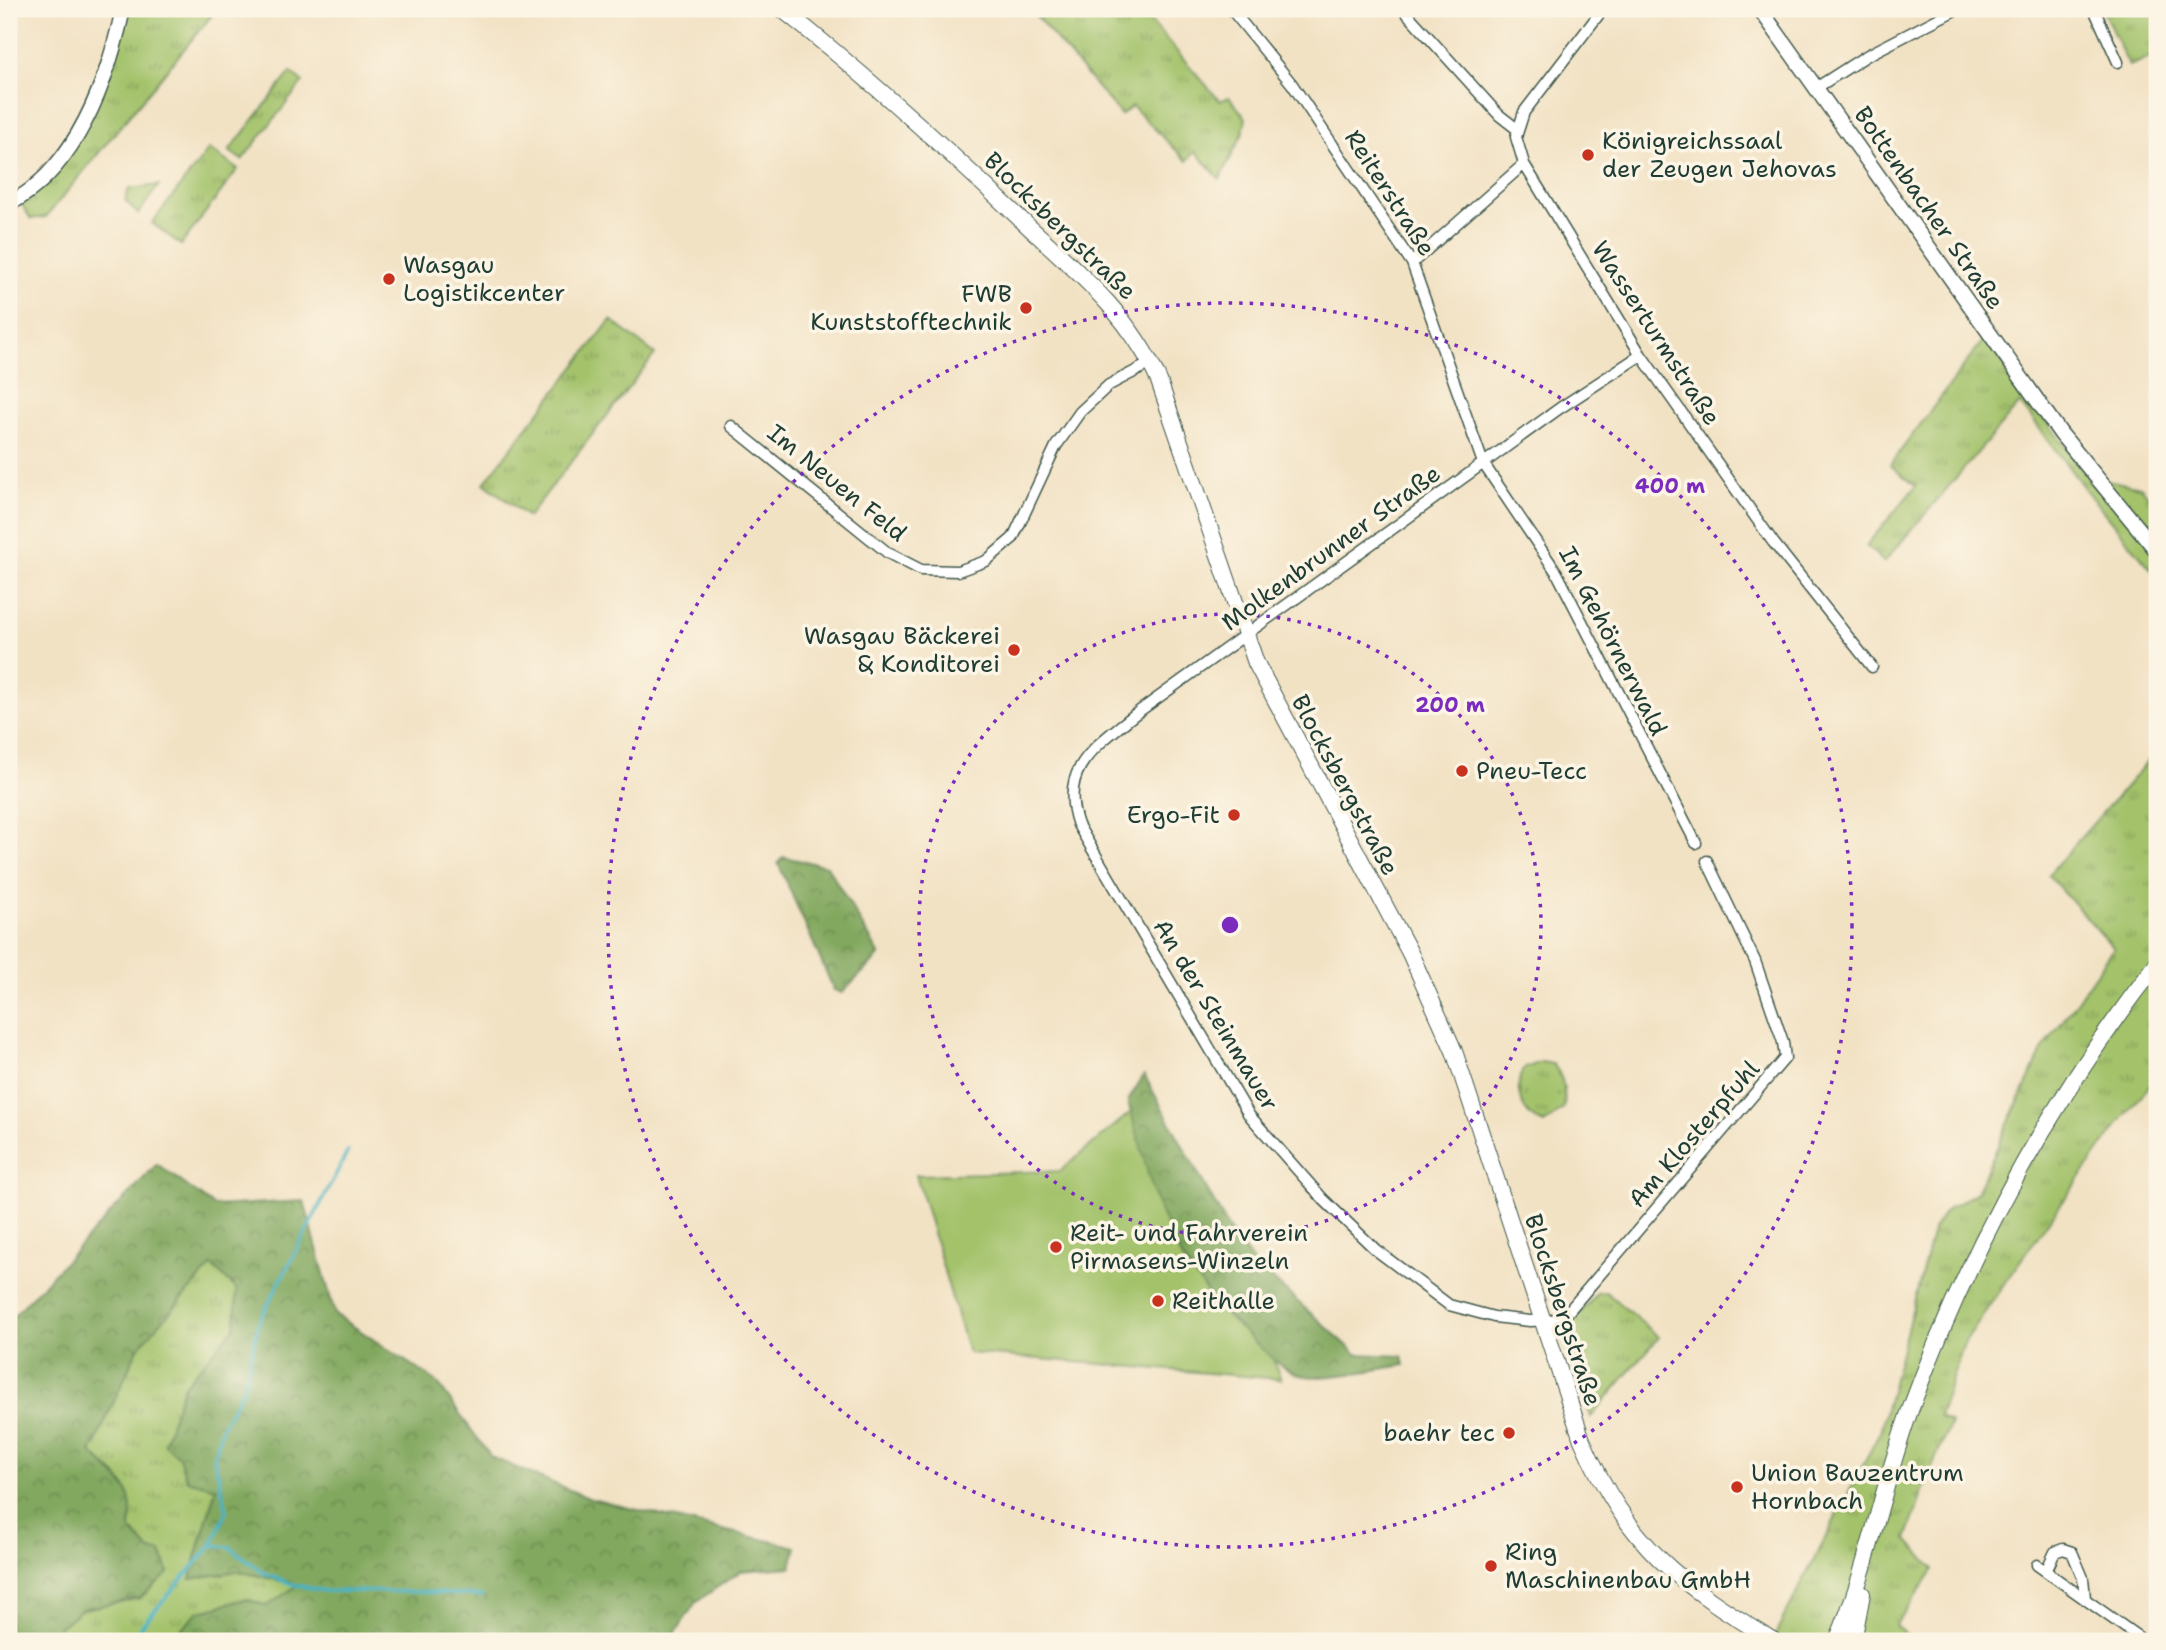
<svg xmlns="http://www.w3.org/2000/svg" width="2166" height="1650" viewBox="0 0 2166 1650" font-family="'Shantell Sans',sans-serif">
	<defs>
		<pattern id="grass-tufts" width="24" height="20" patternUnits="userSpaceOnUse" patternTransform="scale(1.75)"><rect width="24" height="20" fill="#a3c26b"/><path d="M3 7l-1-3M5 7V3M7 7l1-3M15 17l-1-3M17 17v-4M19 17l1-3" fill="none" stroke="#849f59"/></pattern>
		<pattern id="forest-crowns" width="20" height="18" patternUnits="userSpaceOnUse" patternTransform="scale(1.75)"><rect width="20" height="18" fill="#82a85f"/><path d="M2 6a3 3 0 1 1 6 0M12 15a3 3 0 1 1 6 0" fill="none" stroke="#6a8a4f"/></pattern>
	</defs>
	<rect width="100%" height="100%" fill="#fcf5e5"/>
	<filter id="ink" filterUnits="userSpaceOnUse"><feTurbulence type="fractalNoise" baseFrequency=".0143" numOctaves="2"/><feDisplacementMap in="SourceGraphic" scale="14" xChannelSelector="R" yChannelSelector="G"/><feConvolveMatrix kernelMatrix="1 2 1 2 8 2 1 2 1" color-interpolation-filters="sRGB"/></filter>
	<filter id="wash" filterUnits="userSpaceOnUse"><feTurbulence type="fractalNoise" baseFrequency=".00686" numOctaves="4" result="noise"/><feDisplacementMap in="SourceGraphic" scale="28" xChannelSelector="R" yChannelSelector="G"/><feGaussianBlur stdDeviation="1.57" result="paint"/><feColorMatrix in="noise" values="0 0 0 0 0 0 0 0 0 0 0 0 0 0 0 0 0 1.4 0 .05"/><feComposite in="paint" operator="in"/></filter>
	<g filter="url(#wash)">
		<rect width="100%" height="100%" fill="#f2e2c4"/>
		<!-- grass -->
		<path fill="url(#grass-tufts)" stroke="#618050" stroke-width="2" d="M123 9H217L46 217 31 219 18 199 81 128Z
			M1030 9H1140L1220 101 1229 97 1246 118 1243 133 1220 179 1195 151 1187 161 1132 106 1121 115Z
			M2107 9H2157V55L2129 66 2103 11Z
			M291 72 303 82 242 160 229 151Z
			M209 149 238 169 181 245 152 223Z
			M159 185 138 214 125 200 129 189Z
			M611 320 655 354 528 517 484 483Z
			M1985 338 2098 491 2111 481 2141 487 2157 507V576L2091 497 2020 403 1884 562 1866 546 1916 486 1890 465Z
			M2157 751V1077L2125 1115 2005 1282 1964 1344 1939 1417 1951 1423 1931 1469 1906 1539 1934 1569 1895 1626 1915 1641H1772L1880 1432 1934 1227 1949 1208 1976 1193 2043 1049 2114 948 2048 875Z
			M1541 1062 1553 1064C1564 1077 1566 1092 1564 1108L1544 1124C1521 1115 1513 1090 1523 1069Z
			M212 1265 237 1290 235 1327 183 1387 179 1457 187 1480 216 1487 190 1579 238 1571 298 1585 267 1606 246 1599 198 1612 169 1641H42L82 1609 140 1598 150 1551 130 1528C135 1485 121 1480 91 1452L138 1347Z
			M1606 1292 1659 1337 1591 1417 1562 1335 1597 1293Z"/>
		<!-- forest -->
		<path fill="url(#forest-crowns)" stroke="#50724a" stroke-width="2" d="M783 857 827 866 880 955 842 993 834 990 778 863Z
			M1144 1075 1231 1233 1255 1264 1357 1354 1403 1356 1405 1365C1381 1368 1326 1380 1305 1376 1285 1373 1267 1354 1253 1341 1171 1265 1153 1206 1128 1101Z
			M157 1164 214 1206 304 1201 335 1314 436 1381 491 1457 591 1499 796 1547 791 1567 741 1571 696 1602 670 1641H169L198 1612 246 1599 267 1606 298 1585 238 1571 190 1579 216 1488 187 1480 179 1457 164 1443 183 1387 235 1327 237 1290 212 1265 138 1348 91 1452C120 1482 135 1483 130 1528L150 1551 161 1552 169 1573 140 1598 82 1609 42 1641H9V1321Z"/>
		<!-- green -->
		<path fill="#a3c26b" stroke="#618050" stroke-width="2" d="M1131 1112 1156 1202 1182 1259 1220 1310 1273 1359 1281 1379 968 1353 916 1175 1060 1171Z"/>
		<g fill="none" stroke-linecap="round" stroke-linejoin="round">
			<!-- stream -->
			<path stroke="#47b3c4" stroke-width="3.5" d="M213 1545 230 1547 265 1574 295 1585 325 1591 423 1592 482 1596
				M128 1641 212 1545 227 1511 214 1458 222 1427 244 1387 259 1322 348 1151"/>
		</g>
	</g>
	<g filter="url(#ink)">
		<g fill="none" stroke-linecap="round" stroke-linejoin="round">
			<defs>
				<path id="minor" d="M1231 9 1292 84 1412 263 1483 463 1557 573 1696 843
					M1403 9 1499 115 1517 129
					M1603 9 1524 112 1516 137 1524 164 1641 355 1773 542 1872 667
					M2094 9 2118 62
					M1816 88 1866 56 1957 9
					M1412 263 1524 164
					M1641 355 1560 408 1134 715C1095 747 1058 769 1078 825L1249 1115 1323 1199 1376 1250 1449 1305 1494 1317 1530 1321 1553 1320 1567 1313 1785 1058 1783 1042 1755 961 1707 861
					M731 426 888 553 921 570 958 571 986 561 1013 538 1056 446 1080 412 1109 385 1151 363
					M2037 1565 2144 1641
					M2046 1571 2055 1552 2063 1549 2072 1552 2083 1578 2085 1598"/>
				<path id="tertiary" d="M1760 9 2061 434 2157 551
					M9 204C77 168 108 79 123 9"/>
				<path id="secondary" d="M782 9C863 73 939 142 1014 213 1069 265 1128 310 1159 381L1256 663 1410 953 1454 1051 1582 1440C1629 1547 1677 1582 1774 1641
					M1837 1641C1868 1568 1882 1488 1909 1413 1968 1252 2051 1099 2157 964
					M1853 1641 1862 1594"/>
			</defs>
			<!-- minor casing -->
			<use href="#minor" stroke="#3f564a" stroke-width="13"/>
			<!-- tertiary casing -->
			<use href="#tertiary" stroke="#3f564a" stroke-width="17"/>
			<!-- secondary casing -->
			<use href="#secondary" stroke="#3f564a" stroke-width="18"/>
			<!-- minor -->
			<use href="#minor" stroke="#fff" stroke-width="10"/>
			<!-- tertiary -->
			<use href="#tertiary" stroke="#fff" stroke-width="14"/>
			<!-- secondary -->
			<use href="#secondary" stroke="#fff" stroke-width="16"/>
		</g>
	</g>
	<!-- distance rings -->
	<g fill="none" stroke="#7b2cbf" stroke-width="3.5" stroke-dasharray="3.5 7">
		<circle cx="1230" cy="925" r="311"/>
		<circle cx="1230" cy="925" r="622"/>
	</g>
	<!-- markers -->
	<g fill="#c8321e" stroke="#fcf5e5" stroke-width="2.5">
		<circle cx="1588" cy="155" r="7"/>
		<circle cx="389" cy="279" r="7"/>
		<circle cx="1026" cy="308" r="7"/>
		<circle cx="1014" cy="650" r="7"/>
		<circle cx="1462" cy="771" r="7"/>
		<circle cx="1234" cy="815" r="7"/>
		<circle cx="1056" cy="1247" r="7"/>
		<circle cx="1158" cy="1301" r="7"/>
		<circle cx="1509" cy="1433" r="7"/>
		<circle cx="1737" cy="1487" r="7"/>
		<circle cx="1491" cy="1566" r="7"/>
	</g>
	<g text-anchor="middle" stroke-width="7" stroke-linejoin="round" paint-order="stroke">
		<!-- poi labels -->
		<g font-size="24" fill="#1f3d34" stroke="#fcf5e5" text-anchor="start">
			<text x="1602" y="149">Königreichssaal<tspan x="1602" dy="28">der Zeugen Jehovas</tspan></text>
			<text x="403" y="273">Wasgau<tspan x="403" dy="28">Logistikcenter</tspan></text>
			<text x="1012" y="302" text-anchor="end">FWB<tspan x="1012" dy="28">Kunststofftechnik</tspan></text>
			<text x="1000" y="644" text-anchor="end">Wasgau Bäckerei<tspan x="1000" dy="28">&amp; Konditorei</tspan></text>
			<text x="1476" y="779">Pneu-Tecc</text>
			<text x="1220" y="823" text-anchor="end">Ergo-Fit</text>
			<text x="1070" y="1241">Reit- und Fahrverein<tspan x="1070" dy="28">Pirmasens-Winzeln</tspan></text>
			<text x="1172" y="1309">Reithalle</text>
			<text x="1495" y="1441" text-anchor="end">baehr tec</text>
			<text x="1751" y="1481">Union Bauzentrum<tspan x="1751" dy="28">Hornbach</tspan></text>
			<text x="1505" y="1560">Ring<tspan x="1505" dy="28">Maschinenbau GmbH</tspan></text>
		</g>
		<!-- street labels -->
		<g font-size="24" fill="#1f3d34" stroke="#fcf5e5">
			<text transform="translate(1390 193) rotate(57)" y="8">Reiterstraße</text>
			<text transform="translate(1929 208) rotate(55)" y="8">Bottenbacher Straße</text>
			<text transform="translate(1060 226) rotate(44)" y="8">Blocksbergstraße</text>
			<text transform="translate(1656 333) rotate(57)" y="8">Wasserturmstraße</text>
			<text transform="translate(837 483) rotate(39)" y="8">Im Neuen Feld</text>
			<text transform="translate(1331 548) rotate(-36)" y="8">Molkenbrunner Straße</text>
			<text transform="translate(1613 641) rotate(63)" y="8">Im Gehörnerwald</text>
			<text transform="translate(1345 785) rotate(62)" y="8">Blocksbergstraße</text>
			<text transform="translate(1216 1015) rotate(59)" y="8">An der Steinmauer</text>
			<text transform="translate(1694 1134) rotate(-49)" y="8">Am Klosterpfuhl</text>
			<text transform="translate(1563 1310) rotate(72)" y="8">Blocksbergstraße</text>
		</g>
	</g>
	<circle cx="1230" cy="925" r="10" fill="#7b2cbf" stroke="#fcf5e5" stroke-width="3.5"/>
	<g font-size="21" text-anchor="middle" font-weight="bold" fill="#7b2cbf" stroke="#fcf5e5" stroke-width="7" stroke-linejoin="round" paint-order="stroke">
		<text x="1670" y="493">400 m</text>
		<text x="1450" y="712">200 m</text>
	</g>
	<!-- margin -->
	<rect width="2166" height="1650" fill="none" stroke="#fcf5e5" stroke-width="35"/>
</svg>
